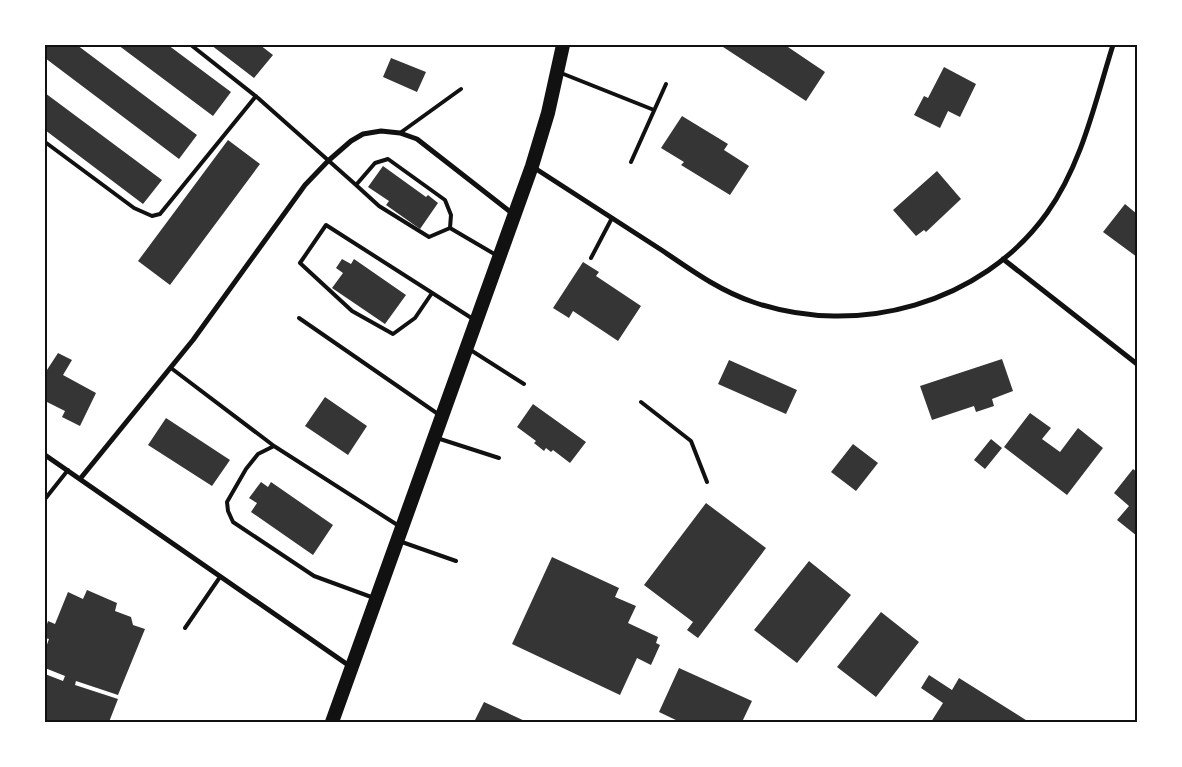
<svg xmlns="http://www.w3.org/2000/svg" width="1182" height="767" viewBox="0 0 1182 767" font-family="'Noto Sans',sans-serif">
	<rect width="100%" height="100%" fill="#fff"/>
	<!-- building -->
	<path fill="#353535" d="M45 45H77L197 135 179 159 45 58Z
		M118 45H168L231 92 213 116Z
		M211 45H260L273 55 254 78Z
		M720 45H785L825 72 806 101Z
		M391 58 426 72 417 92 383 77Z
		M944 67 976 84 960 117 948 111 940 128 914 115 924 96 928 98Z
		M45 93 162 180 143 204 45 130Z
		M682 116 728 144 724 150 749 166 730 195 681 165 684 162 661 148Z
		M228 140 260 164 170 285 138 261Z
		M383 166 426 197 428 195 438 203 420 229 386 205 389 201 368 187Z
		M937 171 961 199 926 232 924 230 916 236 893 210Z
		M1125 204 1137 214V257L1103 232Z
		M342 259 351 264 354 259 406 295 385 324 332 288 343 273 336 268Z
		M583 262 599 272 596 276 641 306 618 341 573 311 569 318 553 308Z
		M58 353 72 360 63 375 96 393 80 426 62 417 65 411 45 401V373Z
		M1002 359 1013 391 992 399 994 406 976 412 974 406 932 420 920 386Z
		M729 360 797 390 786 414 718 384Z
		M325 397 367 426 348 455 305 426Z
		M533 404 586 442 570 463 553 450 551 452 546 448 544 451 534 443 536 441 517 427Z
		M1030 413 1051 428 1042 439 1060 452 1078 428 1103 448 1067 495 1004 447Z
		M166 418 230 460 212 486 148 445Z
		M991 439 1002 448 985 469 974 460Z
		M853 444 878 463 856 491 831 472Z
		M1133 469 1137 472V536L1117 520 1129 506 1114 493Z
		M261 482 268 487 271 482 333 525 313 555 251 512 257 503 249 498Z
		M706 503 766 548 698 638 687 630 693 622 644 585Z
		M552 557 619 588 615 597 636 606 628 623 658 637 656 643 660 645 651 665 637 658 620 695 512 644Z
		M809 561 851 595 797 663 754 630Z
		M87 590 117 603 115 611 131 617 133 625 145 629 118 695 76 681 75 685 118 699 109 722H45V674L63 681 65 676 45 668V650L49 639 45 638V630L48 621 55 624 68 592 83 599Z
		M881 612 919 642 876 697 837 667Z
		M679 668 752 701 742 722H680L659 712Z
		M929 675 952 690 959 678 1029 722H931L943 703 921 688Z
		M484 702 527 722H474Z"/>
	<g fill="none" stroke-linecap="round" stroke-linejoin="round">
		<!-- service -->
		<path stroke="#111" stroke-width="4" d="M191 45 258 98 356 185
			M561 73 654 110
			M400 133 461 89
			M45 142 134 208 152 216 160 214 256 96
			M631 162 666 84
			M450 228 429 237 379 206 356 185 375 163 388 159 445 200 451 215 450 228 496 255
			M591 258 612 218
			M432 293 415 318 393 334 352 311 300 263 326 225 473 319
			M299 318 438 414
			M469 349 524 384
			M171 368 274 446 399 526
			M641 402 691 441 707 482
			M437 438 499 458
			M274 446 258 454 246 469 227 502 228 511 233 522 314 576 374 598
			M45 499 68 470
			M399 541 456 561
			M185 628 220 577"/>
		<!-- minor -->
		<path stroke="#111" stroke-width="5" d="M533 167C576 195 619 223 663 251 691 270 720 291 753 302 857 338 982 304 1047 213 1082 164 1095 102 1113 45
			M1003 259 1137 364
			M45 455 351 667
			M80 479 193 340 305 185 328 161 351 141 363 134 381 131 400 133 417 139 513 214"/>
		<!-- trunk -->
		<path stroke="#111" stroke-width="14" d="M332 722 532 166 548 113 563 45"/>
	</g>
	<!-- border -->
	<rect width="1182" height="767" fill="none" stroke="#ffffff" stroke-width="92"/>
	<rect x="46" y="46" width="1090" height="675" fill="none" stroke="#111" stroke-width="2"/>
</svg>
